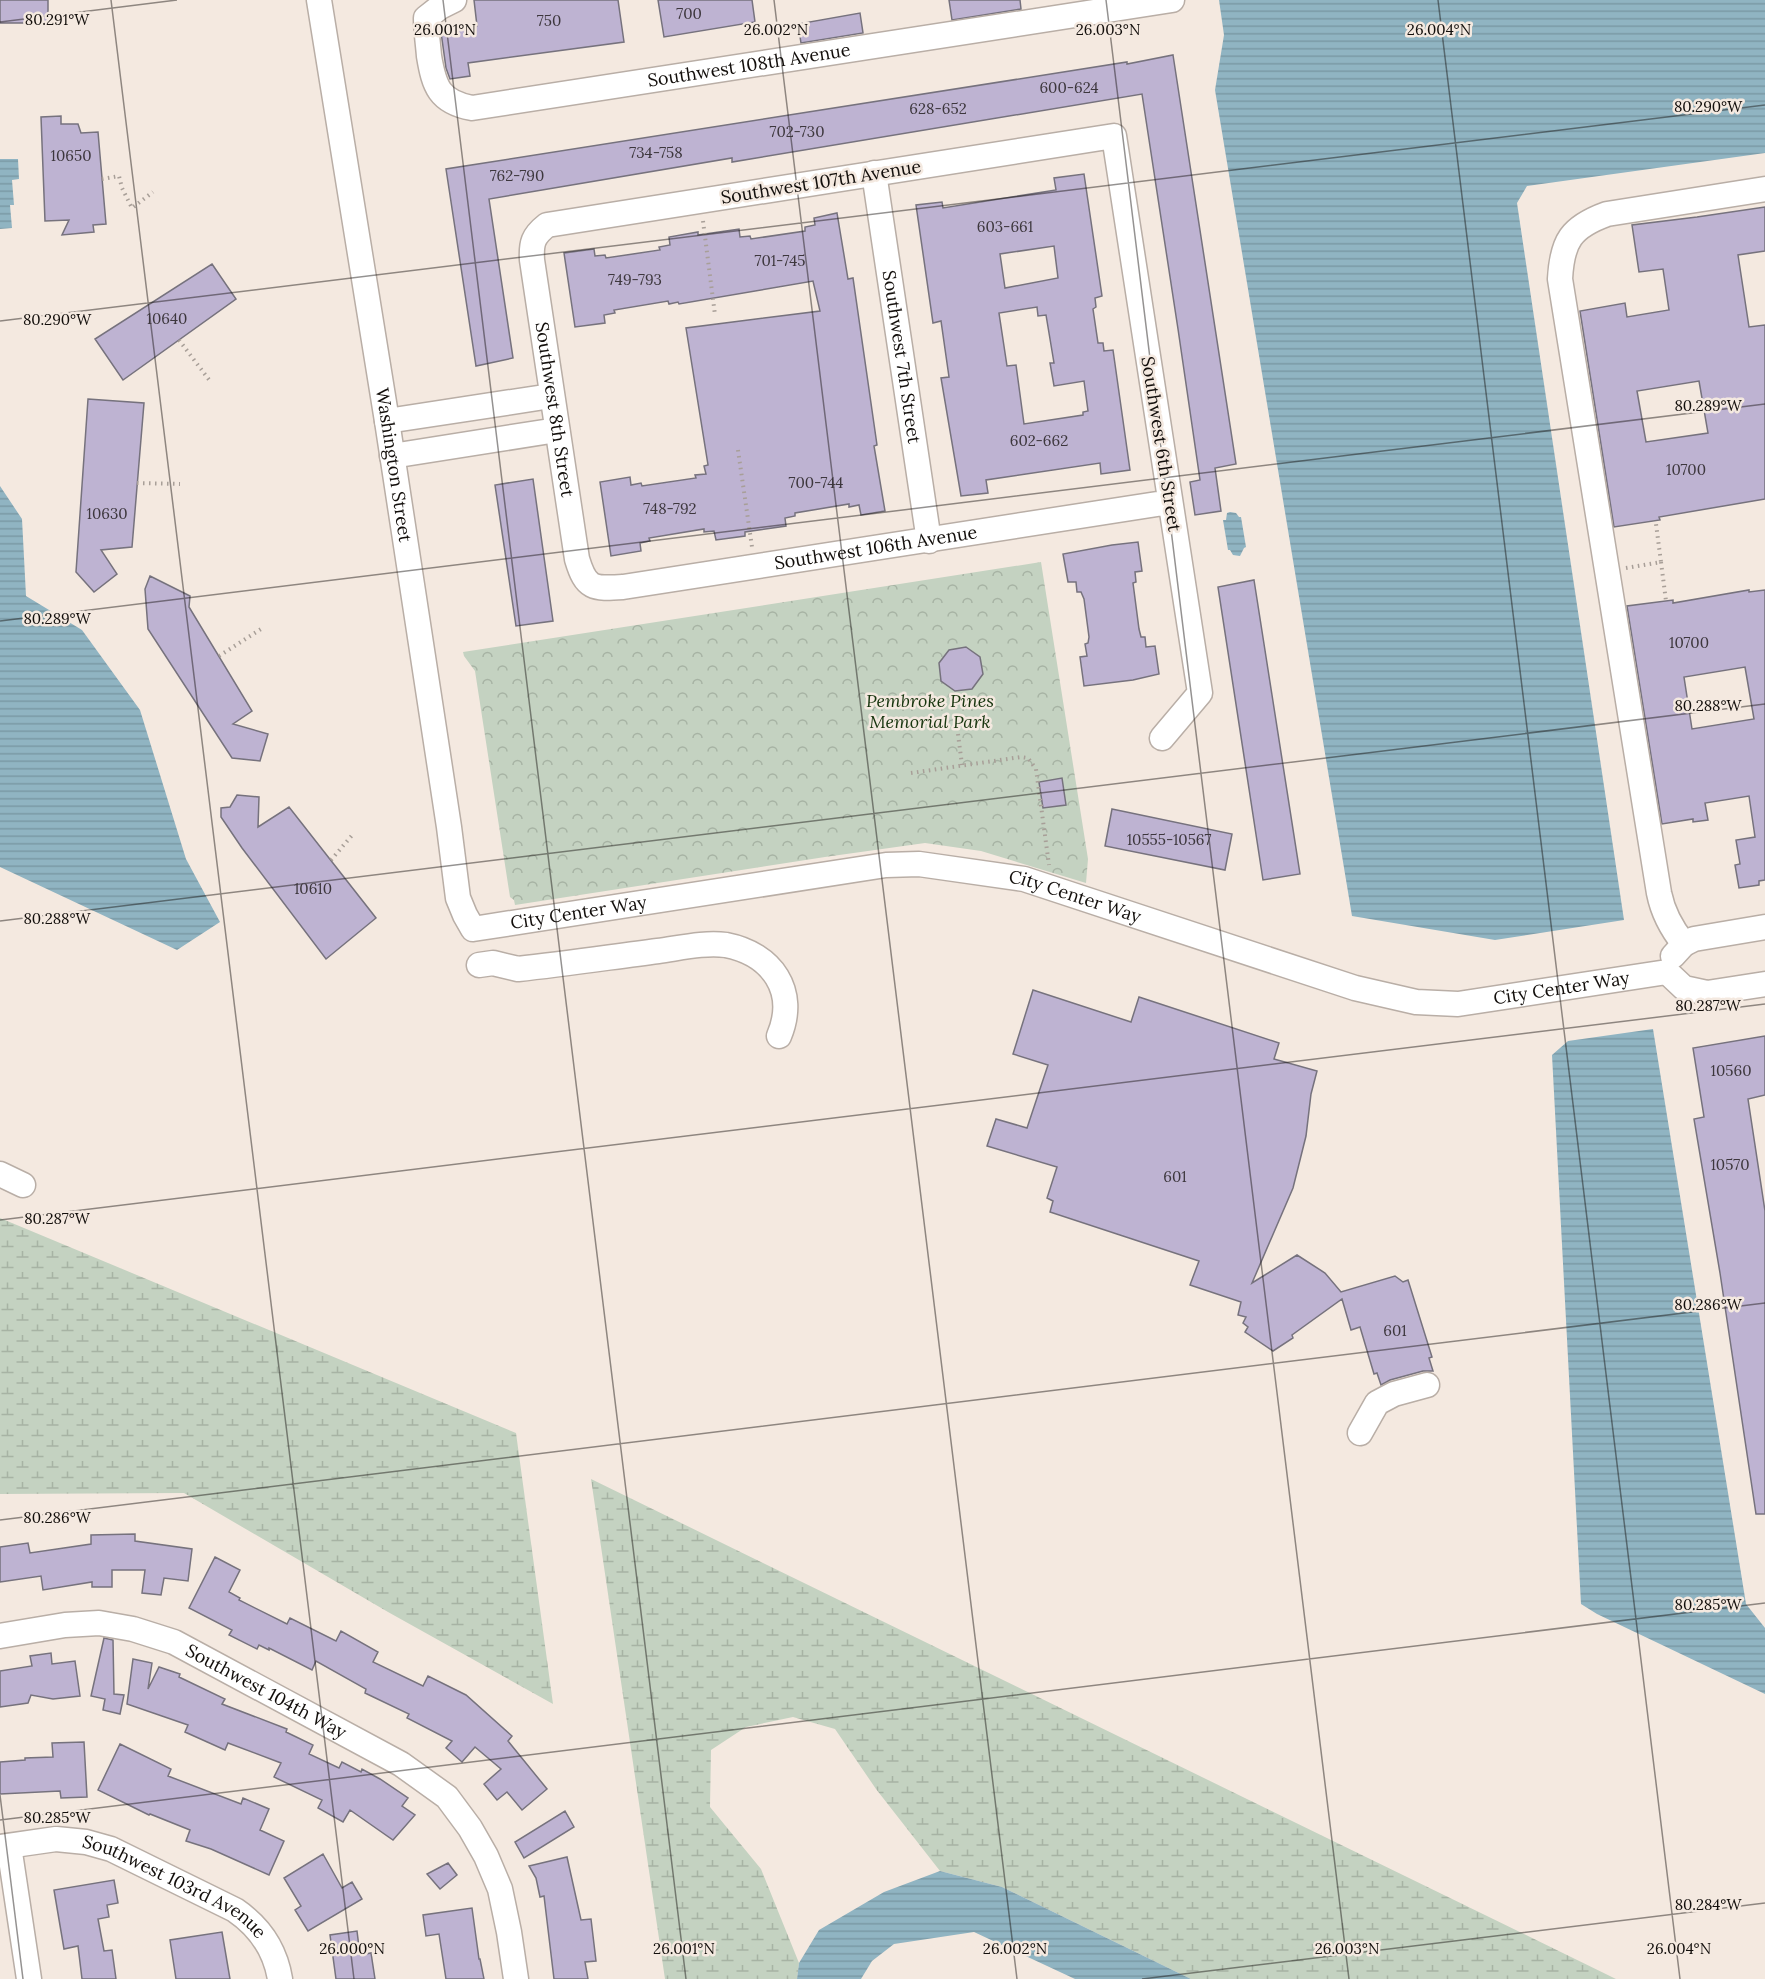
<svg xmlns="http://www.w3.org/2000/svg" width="1765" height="1979" viewBox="0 0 1765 1979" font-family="Lora,serif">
	<defs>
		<pattern id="wetland-marsh" width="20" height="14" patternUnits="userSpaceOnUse" patternTransform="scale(1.5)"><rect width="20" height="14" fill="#c4d2c1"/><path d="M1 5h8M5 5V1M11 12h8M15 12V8" fill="none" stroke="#a7b3a4"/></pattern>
		<pattern id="park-crowns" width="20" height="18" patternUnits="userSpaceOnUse" patternTransform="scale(1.5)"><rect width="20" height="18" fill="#c4d2c1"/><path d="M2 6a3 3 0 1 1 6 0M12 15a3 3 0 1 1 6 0" fill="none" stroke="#a7b3a4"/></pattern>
		<pattern id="water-rules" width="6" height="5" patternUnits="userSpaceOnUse" patternTransform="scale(1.5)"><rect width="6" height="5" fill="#90b4c2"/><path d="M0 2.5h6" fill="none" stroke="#7b9aa5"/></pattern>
	</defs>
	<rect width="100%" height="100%" fill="#f4e9e0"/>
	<!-- wetland -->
	<path fill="url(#wetland-marsh)" d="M0 1218 516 1433 553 1704 388 1612 184 1493 0 1494Z
		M591 1479 1616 1979H1191L1002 1887 940 1871 876 1789 835 1729 793 1717 746 1727 711 1750 710 1807 761 1869 799 1963 797 1979H665Z"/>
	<!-- park -->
	<path fill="url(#park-crowns)" d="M1041 562 1088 859 1086 883 981 851 925 843 825 857 515 905 514 900 510 897 475 671 464 656 463 652Z"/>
	<!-- water -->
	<path fill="url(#water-rules)" d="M1219 0H1765V153L1527 186 1517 203 1624 920 1495 940 1352 916 1215 90 1224 35Z
		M0 159H18L19 179 12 180 14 205H10L12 228 0 229Z
		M0 486 22 519 26 596 82 630 140 710 186 859 220 922 177 950 0 867Z
		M1230 512 1236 513 1239 517H1241L1246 547 1244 548 1240 556 1233 555 1230 550H1228L1223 520H1226L1227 513Z
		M1653 1029 1746 1604 1765 1628V1694L1597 1614 1581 1604 1552 1055 1568 1041Z
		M940 1871 1002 1887 1191 1979H1075L974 1932 894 1944 872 1961 861 1979H797L799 1963 819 1930 884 1892Z"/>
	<!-- building -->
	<path fill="#beb3d2" stroke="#76727d" stroke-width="1.5" fill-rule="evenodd" d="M0 0H48V23H0Z
		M474 0H618L624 42 468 63 470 76 450 79 446 68 441 32 477 26Z
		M658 0H752L755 22 664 37Z
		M949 0H1020L1021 9 952 20Z
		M860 13 863 33 801 43 798 24Z
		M1173 55 1236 464 1215 468 1221 511 1195 515 1190 482 1200 480 1178 329 1142 94 732 162V158L489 199 513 358 476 366 446 169 1127 62V64Z
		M61 116V124H78L81 133 98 132 106 224 93 225 94 232 62 235 69 220 45 221 41 117Z
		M1084 174 1102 296 1095 298 1096 307 1093 309 1098 343H1103L1104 351 1113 350 1130 470 1101 474 1100 463 986 480 988 493 961 496 941 378 949 377 941 321 933 323 916 205 942 202 943 208 1056 190 1054 178ZM1054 246 1058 278 1005 288 1000 254ZM1037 307 1038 316 1046 315 1054 363H1050L1054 386 1084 381 1088 411 1083 412V415L1024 424 1016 365 1007 366 999 313Z
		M1765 207V251L1738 255 1749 327 1765 325V499L1659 517 1660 520 1614 527 1580 311 1625 303 1627 317 1669 310 1663 269 1639 272 1632 225 1697 217ZM1699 381 1708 433 1646 442 1637 391Z
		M837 213 848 279 853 278 877 445 874 446 885 511 861 515 859 505 849 507V504L795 513V516L785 518 786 526 745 532V536L716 540 714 531 704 532V529L649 538 650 541 640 543 641 551 611 556 600 482 630 477 631 485 641 483 642 486 696 478 695 475 706 474 704 466 708 465 686 328 820 311 813 281 679 304 678 302 669 304 668 301 614 310 615 313 604 315 605 323 575 327 564 253 594 249 595 256 605 255 606 258 660 250 659 247 670 245 669 237 698 232V235L739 229 740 237 750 236 751 239 805 231V227L815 225 814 218Z
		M212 264 236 299 123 380 95 339Z
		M88 399 144 403 132 547 101 550 117 574 94 592 76 572Z
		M533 479 553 621 516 626 495 485Z
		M1138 542 1142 571 1135 572 1136 582 1133 583 1139 629 1141 637H1145L1146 647 1155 646 1159 674 1133 680 1084 686 1080 657 1087 656 1085 644 1088 643 1089 637 1084 599 1081 592H1077L1076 582H1068L1063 554 1112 545Z
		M150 576 190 596 189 607 252 711 233 724 268 734 260 761 232 758 148 629 145 589Z
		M1254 580 1300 874 1263 880 1218 587Z
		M1749 590V592L1765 590V880L1759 881V885L1739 888 1735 865 1740 864 1736 840 1755 837 1749 796 1705 803 1708 820 1693 822V819L1662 824 1627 606 1673 600V603ZM1745 667 1754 719 1692 729 1684 677Z
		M966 647 980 657 983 674 972 689 955 691 941 681 939 663 949 650Z
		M1062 778 1066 805 1043 808 1039 782Z
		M237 795 259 797 258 827 289 807 376 918 326 959 242 848 221 817V808L230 807Z
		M1112 809 1232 834 1225 870 1105 846Z
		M1033 990 1131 1022 1139 997 1279 1043 1274 1059 1317 1071 1311 1094 1306 1136 1293 1188 1252 1283 1297 1255 1325 1273 1341 1292 1395 1276 1403 1282 1408 1280 1432 1357 1429 1358 1433 1371H1423L1390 1380 1381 1385 1377 1373 1374 1374 1360 1327 1351 1330 1342 1299 1292 1335 1293 1338 1273 1351 1245 1332 1248 1327 1243 1323 1246 1317 1238 1315 1241 1302 1190 1285 1199 1261 1050 1212 1053 1201 1047 1198 1057 1167 987 1146 996 1119 1027 1128 1048 1065 1013 1054Z
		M1765 1036V1095L1748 1099 1765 1211V1514H1756L1720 1273 1694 1119 1704 1117 1693 1048Z
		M135 1534V1541L192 1549 188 1581 164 1578 161 1595 142 1593 145 1570H112V1587H92V1582L43 1590 41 1576 0 1582V1547L28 1543 30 1553 91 1544V1535Z
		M215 1557 240 1570 229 1592 240 1598 239 1600 287 1624 290 1618 336 1641 341 1631 378 1652 373 1662 423 1686 428 1676 466 1695 512 1736 508 1741 547 1789 522 1810 507 1792 497 1800 484 1784 501 1769 475 1747 462 1762 446 1748 452 1741 407 1718 409 1714 365 1693 366 1689 316 1661 312 1670 269 1648V1650L259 1645 257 1649 229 1635 232 1630 189 1608Z
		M104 1638 113 1640 114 1694 124 1695 120 1714 103 1710 105 1699 91 1696Z
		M51 1653 52 1664 75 1661 80 1696 53 1699 31 1695 28 1703 0 1707V1671L32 1666 30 1656Z
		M133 1659 152 1663 148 1689 159 1667 180 1674 179 1677 225 1699 222 1704 287 1729 286 1732 313 1745 309 1754 339 1768 342 1762 361 1772 362 1769 380 1779 408 1798 402 1806 415 1815 393 1840 350 1810 343 1822 318 1808 322 1800 274 1777 281 1763 228 1743 225 1750 185 1732 188 1725 127 1704Z
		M84 1742 87 1797 61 1798 60 1791 0 1794V1762L25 1760V1758L53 1757 52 1743Z
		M120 1744 171 1769 168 1776 241 1804 243 1798 269 1809 260 1830 284 1841 269 1875 211 1849 186 1841 190 1830 150 1814 149 1815 98 1790Z
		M565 1811 574 1827 524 1858 515 1842Z
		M323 1854 342 1888 352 1882 362 1899 308 1931 295 1910 301 1906 284 1878Z
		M567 1857 581 1920 591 1919 596 1961 585 1962 588 1979H554L544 1896 540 1897 536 1878 529 1866Z
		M448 1863 457 1875 440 1889 427 1874Z
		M114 1880 118 1903 107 1905 109 1917 98 1919 104 1951 112 1950 116 1979H82L78 1946 64 1949 54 1890Z
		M472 1908 479 1959H480L484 1979H446L439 1934 426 1936 423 1915Z
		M357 1931 360 1955 371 1953 375 1979H336L330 1935Z
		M222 1932 230 1979H176L170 1940Z"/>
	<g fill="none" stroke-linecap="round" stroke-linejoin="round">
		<defs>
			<g id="minor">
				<path id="s1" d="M319 0 387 421 449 827 458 898 465 915 473 929 886 865 919 864 1024 879 1355 988 1416 1002 1458 1004 1667 972"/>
				<path id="s2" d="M454 0 440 7 426 18C426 31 428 43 429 56 434 86 439 102 472 108L1172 0"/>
				<path id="s3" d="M874 173 929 541"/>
				<path d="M387 421 551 396"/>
				<path d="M392 456 557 430"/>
				<path id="s4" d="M1162 738 1200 693 1114 136 547 225C533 236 531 243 532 260L577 559C586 589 593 589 623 587L1170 502"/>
				<path d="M1684 944C1671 928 1663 913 1659 893L1560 279C1562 241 1571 227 1607 214L1765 189"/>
				<path d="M1673 956 1684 944 1694 939 1765 927"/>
				<path d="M479 965 493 963 518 969C565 964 611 957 658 951 680 948 705 942 726 945 772 954 798 991 779 1036"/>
				<path d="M1667 972 1684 988 1707 993 1765 984"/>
				<path d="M0 1174 23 1185"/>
				<path d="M1360 1433 1377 1403 1394 1394 1427 1385"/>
				<path id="s5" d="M0 1636 65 1625 99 1623 133 1629 174 1642 401 1764 447 1797 470 1828 486 1856 500 1889 509 1932 516 1979"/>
				<path d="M9 1846 29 1979"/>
				<path id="s6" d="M0 1847 56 1839 86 1842 111 1849 235 1910C260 1927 275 1949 280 1979"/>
			</g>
		</defs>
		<!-- minor casing -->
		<use href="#minor" stroke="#b9aea6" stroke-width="27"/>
		<!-- path -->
		<path stroke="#a89f98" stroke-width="4" stroke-dasharray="1.5 4.5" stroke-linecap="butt" d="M102 179 119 176 122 188 132 208 153 192
			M703 221 715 315
			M179 340 210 381
			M738 450 752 547
			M137 483 180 484
			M1661 562 1666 601
			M1626 568 1661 562 1656 524
			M219 656 261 629
			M958 734 962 765
			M911 773 1021 757 1028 758 1036 769 1049 865
			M331 860 354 833"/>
		<!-- minor -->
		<use href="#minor" stroke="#fff" stroke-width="24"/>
	</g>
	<!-- ticks -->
	<path fill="none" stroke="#120e0b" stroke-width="1.5" stroke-opacity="0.45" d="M111 0 354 1979M443 0 686 1979M774 0 1017 1979M1106 0 1349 1979M1438 0 1680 1979M0 22 177 0M0 321 1765 105M0 621 1765 404M0 921 1765 704M0 1220 1765 1004M0 1520 1765 1303M0 1795 23 1979M0 1820 1765 1603M1142 1979 1765 1903"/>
	<g text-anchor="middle" stroke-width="5" stroke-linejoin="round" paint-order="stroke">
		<!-- number labels -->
		<g font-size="15" fill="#3d373d">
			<text x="689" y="19">700</text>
			<text x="549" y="26">750</text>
			<text x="1069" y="93">600-624</text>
			<text x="938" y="114">628-652</text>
			<text x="797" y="137">702-730</text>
			<text x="656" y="158">734-758</text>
			<text x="71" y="161">10650</text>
			<text x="517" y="181">762-790</text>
			<text x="1005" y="232">603-661</text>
			<text x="780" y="266">701-745</text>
			<text x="635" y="285">749-793</text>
			<text x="167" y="324">10640</text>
			<text x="1039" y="446">602-662</text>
			<text x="1686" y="475">10700</text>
			<text x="816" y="488">700-744</text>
			<text x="670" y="514">748-792</text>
			<text x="107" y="519">10630</text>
			<text x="1689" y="648">10700</text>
			<text x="1169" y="845">10555-10567</text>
			<text x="313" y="894">10610</text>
			<text x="1731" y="1076">10560</text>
			<text x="1730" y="1170">10570</text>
			<text x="1175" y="1182">601</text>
			<text x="1395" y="1336">601</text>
		</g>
		<!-- street labels -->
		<g font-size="18" fill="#120e0b" stroke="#f4e9e0">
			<text dy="6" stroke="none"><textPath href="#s2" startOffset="426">Southwest 108th Avenue</textPath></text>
			<text transform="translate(821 182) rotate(-9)" y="6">Southwest 107th Avenue</text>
			<text dy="6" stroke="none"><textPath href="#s3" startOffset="186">Southwest 7th Street</textPath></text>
			<text dy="6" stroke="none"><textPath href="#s4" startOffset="1388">Southwest 8th Street</textPath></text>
			<text transform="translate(1161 444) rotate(81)" y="6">Southwest 6th Street</text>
			<text dy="6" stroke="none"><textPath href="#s1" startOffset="471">Washington Street</textPath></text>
			<text dy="6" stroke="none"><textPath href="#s4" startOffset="1857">Southwest 106th Avenue</textPath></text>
			<text dy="6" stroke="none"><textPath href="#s1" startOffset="1554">City Center Way</textPath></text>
			<text dy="6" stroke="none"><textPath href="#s1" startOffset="1050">City Center Way</textPath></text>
			<text dy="6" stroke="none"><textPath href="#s1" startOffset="2058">City Center Way</textPath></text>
			<text dy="6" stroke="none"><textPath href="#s5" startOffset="282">Southwest 104th Way</textPath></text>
			<text dy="6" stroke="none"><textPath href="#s6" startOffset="186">Southwest 103rd Avenue</textPath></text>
		</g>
		<!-- park labels -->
		<g font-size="18" font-style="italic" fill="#17350e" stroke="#f4e9e0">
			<text x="930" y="707">Pembroke Pines<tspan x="930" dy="21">Memorial Park</tspan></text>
		</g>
	</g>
	<g font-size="15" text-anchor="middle" fill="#120e0b" stroke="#f4e9e0" stroke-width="5" stroke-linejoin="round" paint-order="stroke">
		<text x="57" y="25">80.291°W</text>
		<text x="445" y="35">26.001°N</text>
		<text x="776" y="35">26.002°N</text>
		<text x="1108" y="35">26.003°N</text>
		<text x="1439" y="35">26.004°N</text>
		<text x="1708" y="112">80.290°W</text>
		<text x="57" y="325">80.290°W</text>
		<text x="1708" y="411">80.289°W</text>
		<text x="57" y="624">80.289°W</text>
		<text x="1708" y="711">80.288°W</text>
		<text x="57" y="924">80.288°W</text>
		<text x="1708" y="1011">80.287°W</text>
		<text x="57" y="1224">80.287°W</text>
		<text x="1708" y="1310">80.286°W</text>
		<text x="57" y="1523">80.286°W</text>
		<text x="1708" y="1610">80.285°W</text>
		<text x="57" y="1823">80.285°W</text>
		<text x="1708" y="1910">80.284°W</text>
		<text x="352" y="1954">26.000°N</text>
		<text x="684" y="1954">26.001°N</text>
		<text x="1015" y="1954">26.002°N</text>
		<text x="1347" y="1954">26.003°N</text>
		<text x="1679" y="1954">26.004°N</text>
	</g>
</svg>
